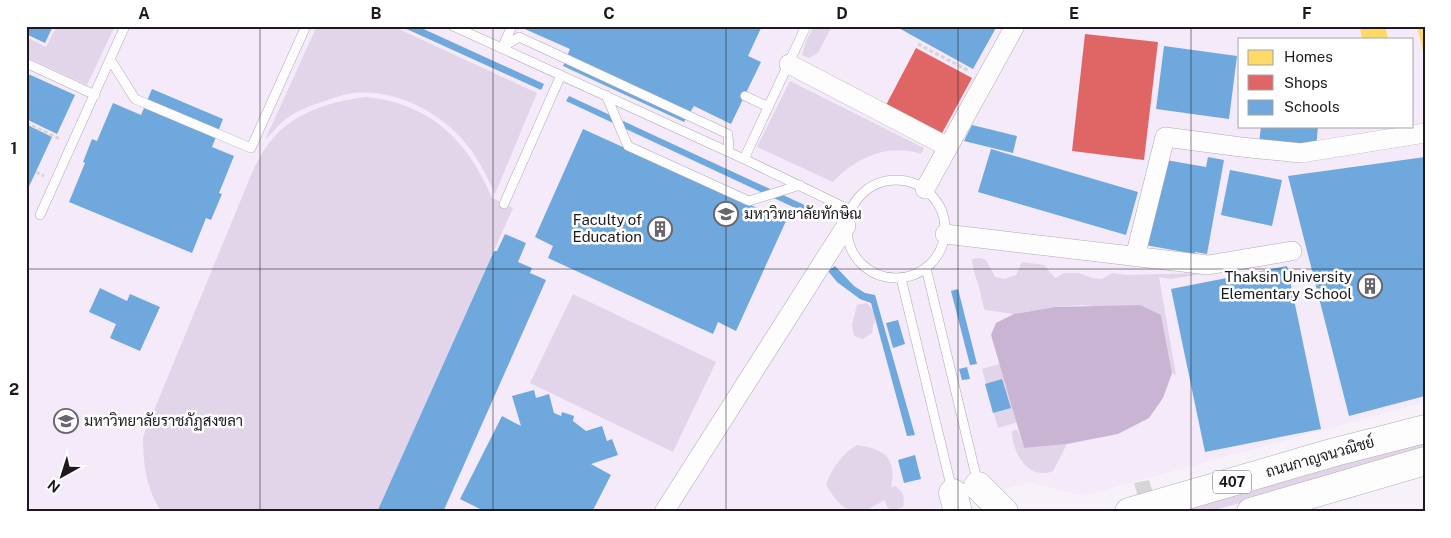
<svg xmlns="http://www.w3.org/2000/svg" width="1451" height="538" viewBox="0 0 1451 538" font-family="'Public Sans',Sarabun,sans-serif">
	<rect width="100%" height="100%" fill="#f7f2fa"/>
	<!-- built -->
	<path fill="#f4eafa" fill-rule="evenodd" d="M26 26H1425V402L1082 496 1030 482 922 512H26ZM1240 39H1412V126H1240Z"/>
	<!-- green -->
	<path fill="#e2d5e9" d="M57 26H109L114 28 87 85 26 57V37L46 47Z
		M317 26H392L537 93 495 194C487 177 479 159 467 145 441 112 396 89 354 93 343 94 334 98 325 101 312 105 298 110 287 118 279 124 272 133 265 140Z
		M814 26H832L818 53 809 58 802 55 806 41Z
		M790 81 924 148 921 154C887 143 856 158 833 182L757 147Z
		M366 97C429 103 468 140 492 198L513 208 377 512H162C146 490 143 463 143 437L254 168C260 157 266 145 275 136 298 111 333 101 366 97Z
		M980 258 986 260 995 277 1004 279 1016 275 1022 262 1044 265 1055 278 1064 273H1079L1092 278 1102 279 1112 273 1125 275 1207 273 1171 279 1159 277 1176 375 1172 373 1161 315 1083 305 1055 307 1014 314 985 310C982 303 982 298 980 291 977 280 973 271 972 259Z
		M573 294 716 362 673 452 530 383Z
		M867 303 875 312V323L873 324 872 333 863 339 854 336 852 325 857 305Z
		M1017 359 1035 417 998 428 982 369Z
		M1015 430 1018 431 1024 448 1067 444 1053 471C1029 482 1011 451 1012 431Z
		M1425 440V451L1208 512H1165Z
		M857 445C885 449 897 458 891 488L895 486C904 493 905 496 903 507L893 510 888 508 884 500C856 520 841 512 826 484 833 467 842 454 857 445Z"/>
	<!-- water -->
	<path fill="#c9b4d4" d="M1140 305 1161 315 1172 373 1163 398 1149 418 1118 434 1067 444 1024 448 991 335 996 323 1014 314 1055 307Z"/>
	<!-- homes -->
	<path fill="#ffd966" d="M1367 26H1385L1388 39H1362L1360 28Z
		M1417 26H1425V55H1424Z"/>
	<!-- shops -->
	<path fill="#e06666" d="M1085 34 1158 42 1144 160 1072 151Z
		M916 48 972 78 940 137 885 107Z"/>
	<!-- schools -->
	<path fill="#6fa8dc" d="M26 26H53L45 43 26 34Z
		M400 26H417L544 84 541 90Z
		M518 26H762L748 56 761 62 731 124 694 106 684 122 563 66 570 49Z
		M895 26H997L973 69Z
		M1164 46 1237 56 1229 119 1156 109Z
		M26 73 75 95 57 134 26 119Z
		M152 89 223 119 212 147 234 156 219 193 222 194 211 220 206 218 192 253 69 202 85 163 83 162 92 139 97 141 113 103 141 115Z
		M569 96 824 214 821 220 566 101Z
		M26 124 52 137 26 193Z
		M972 125 1017 136 1013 153 964 141Z
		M1261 126H1318L1316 150 1259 144Z
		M583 129 786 221 736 331 718 322 713 334 548 258 553 246 535 237Z
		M991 149 1138 192 1126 235 978 192Z
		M1208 157 1224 160 1207 254 1195 252V254L1145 245 1160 159 1206 167Z
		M1425 157V396L1349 416 1288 176Z
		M1230 170 1282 180 1272 226 1221 215Z
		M505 234 526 243 518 262 532 268 530 273 546 280 443 512H377L494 251H497Z
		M835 266 854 286 865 293 875 295 915 435 907 436 871 303 860 299 837 282 828 271Z
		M1287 266 1321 429 1205 452 1171 289Z
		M100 288 127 301 130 294 160 307 140 351 110 338 116 324 89 312Z
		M958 289 977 364 970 365 951 291Z
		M898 320 905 344 893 348 886 323Z
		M967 367 970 379 962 380 959 369Z
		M1002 379 1011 408 993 413 985 384Z
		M534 390 536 398 549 394 554 413 561 416 562 412 574 416 573 421 586 431 602 426 607 441 612 439 618 455 591 464 611 475 592 512H473L480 509 460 499 502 416 521 426 512 396Z
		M915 455 921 479 904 483 898 460Z"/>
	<!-- building -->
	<path fill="#d7d5d6" d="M1149 480 1153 493 1138 497 1134 483Z"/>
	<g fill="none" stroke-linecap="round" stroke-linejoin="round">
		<defs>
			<path id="lane" d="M453 26 744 159 850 210
				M501 48 519 37 728 134 729 152
				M502 48 512 26
				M110 59 135 99 251 148 306 26
				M26 63 95 95
				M606 95 628 146 749 201 800 185
				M745 96 769 107
				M744 159 806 26
				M847 229a49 49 0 1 1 98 0a49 49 0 1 1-98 0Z
				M504 204 561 75
				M40 215 125 26
				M926 268 978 484
				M901 278 952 490"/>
			<path id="street" d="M789 64 948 147
				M925 189 1015 26
				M945 234 1208 265 1292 251
				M1135 257 1165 137 1241 147 1301 153 1425 133
				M664 512 846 226"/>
			<path id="primary" d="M978 486 1004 512
				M953 493 958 512
				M1129 512 1335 452 1425 429
				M1251 512 1425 461"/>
		</defs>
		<!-- lane casing -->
		<use href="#lane" stroke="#b0acb2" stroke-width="10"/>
		<!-- street casing -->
		<use href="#street" stroke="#b0acb2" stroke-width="20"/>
		<!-- primary casing -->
		<use href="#primary" stroke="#b0acb2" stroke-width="29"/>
		<!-- path -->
		<path stroke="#d6d4d7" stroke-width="3" stroke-dasharray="4 2.5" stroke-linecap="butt" d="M918 44 969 71
			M26 123 60 139
			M36 172 44 176"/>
		<!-- lane -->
		<use href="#lane" stroke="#fefdfe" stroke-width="9"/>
		<!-- street -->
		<use href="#street" stroke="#fefdfe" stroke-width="19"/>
		<!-- primary -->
		<use href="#primary" stroke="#fefdfe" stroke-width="28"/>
	</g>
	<!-- grid -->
	<path fill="none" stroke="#1d191f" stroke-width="1" stroke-opacity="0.55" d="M260 26V512M493 26V512M726 26V512M958 26V512M1191 26V512M26 269H1425"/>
	<!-- icons -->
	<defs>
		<symbol id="university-ring" viewBox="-11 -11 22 22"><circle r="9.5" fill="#fff" stroke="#69656c" stroke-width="1.5"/><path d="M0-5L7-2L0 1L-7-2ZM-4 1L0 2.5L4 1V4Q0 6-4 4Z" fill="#69656c"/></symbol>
		<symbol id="building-ring" viewBox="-11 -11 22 22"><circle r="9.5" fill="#fff" stroke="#69656c" stroke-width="1.5"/><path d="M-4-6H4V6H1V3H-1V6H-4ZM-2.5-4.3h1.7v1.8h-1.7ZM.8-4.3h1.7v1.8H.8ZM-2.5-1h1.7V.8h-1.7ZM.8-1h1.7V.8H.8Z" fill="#69656c"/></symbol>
	</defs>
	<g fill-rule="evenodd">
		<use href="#university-ring" x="712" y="200" width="28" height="28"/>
		<use href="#building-ring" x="646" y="215" width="28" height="28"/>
		<use href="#building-ring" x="1356" y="272" width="28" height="28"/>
		<use href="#university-ring" x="52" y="407" width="28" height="28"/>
	</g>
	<g text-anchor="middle" stroke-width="5" stroke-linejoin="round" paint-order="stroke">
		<!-- shield labels -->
		<rect fill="#fff" stroke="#615e62" stroke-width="1" x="1213" y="470.5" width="38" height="23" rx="4"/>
		<g font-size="14" font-weight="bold" fill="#1d191f">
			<text x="1232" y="487">407</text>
		</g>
		<!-- poi labels -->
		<g font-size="15" fill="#1d191f" stroke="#fff" text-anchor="start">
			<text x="744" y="219">มหาวิทยาลัยทักษิณ</text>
			<text x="642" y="225" text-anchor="end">Faculty of<tspan x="642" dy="17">Education</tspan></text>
			<text x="1352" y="282" text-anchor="end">Thaksin University<tspan x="1352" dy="17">Elementary School</tspan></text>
			<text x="84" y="426">มหาวิทยาลัยราชภัฏสงขลา</text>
		</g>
		<!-- street labels -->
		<g font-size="15" fill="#1d191f" stroke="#fff">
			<text transform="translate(1320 457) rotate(-16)" y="5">ถนนกาญจนวณิชย์</text>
		</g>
	</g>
	<!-- border -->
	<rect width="1451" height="538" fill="none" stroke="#ffffff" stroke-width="55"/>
	<!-- legend -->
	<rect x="1238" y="38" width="175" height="90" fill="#ffffff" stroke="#a5a3a5"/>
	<rect x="1248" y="50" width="25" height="15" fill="#ffd966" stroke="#a5a3a5"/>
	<text x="1284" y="62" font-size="15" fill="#1d191f">Homes</text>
	<rect x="1248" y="75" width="25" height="15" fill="#e06666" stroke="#a5a3a5"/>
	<text x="1284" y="88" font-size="15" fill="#1d191f">Shops</text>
	<rect x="1248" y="100" width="25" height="15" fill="#6fa8dc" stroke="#a5a3a5"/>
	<text x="1284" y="112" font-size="15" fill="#1d191f">Schools</text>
	<!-- north arrow -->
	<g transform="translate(62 476) rotate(219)" stroke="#ffffff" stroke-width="4" paint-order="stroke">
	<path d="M0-4L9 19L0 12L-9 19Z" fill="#1d191f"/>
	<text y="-8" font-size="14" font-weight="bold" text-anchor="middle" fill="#1d191f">N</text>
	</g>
	<rect x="28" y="28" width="1396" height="482" fill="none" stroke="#1d191f" stroke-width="2"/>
	<g font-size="16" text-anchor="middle" font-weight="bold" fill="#1d191f">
		<text x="144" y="19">A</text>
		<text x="376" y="19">B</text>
		<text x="609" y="19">C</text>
		<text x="842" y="19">D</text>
		<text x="1074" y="19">E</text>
		<text x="1307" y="19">F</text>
		<text x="14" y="154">1</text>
		<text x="14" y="395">2</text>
	</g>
</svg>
